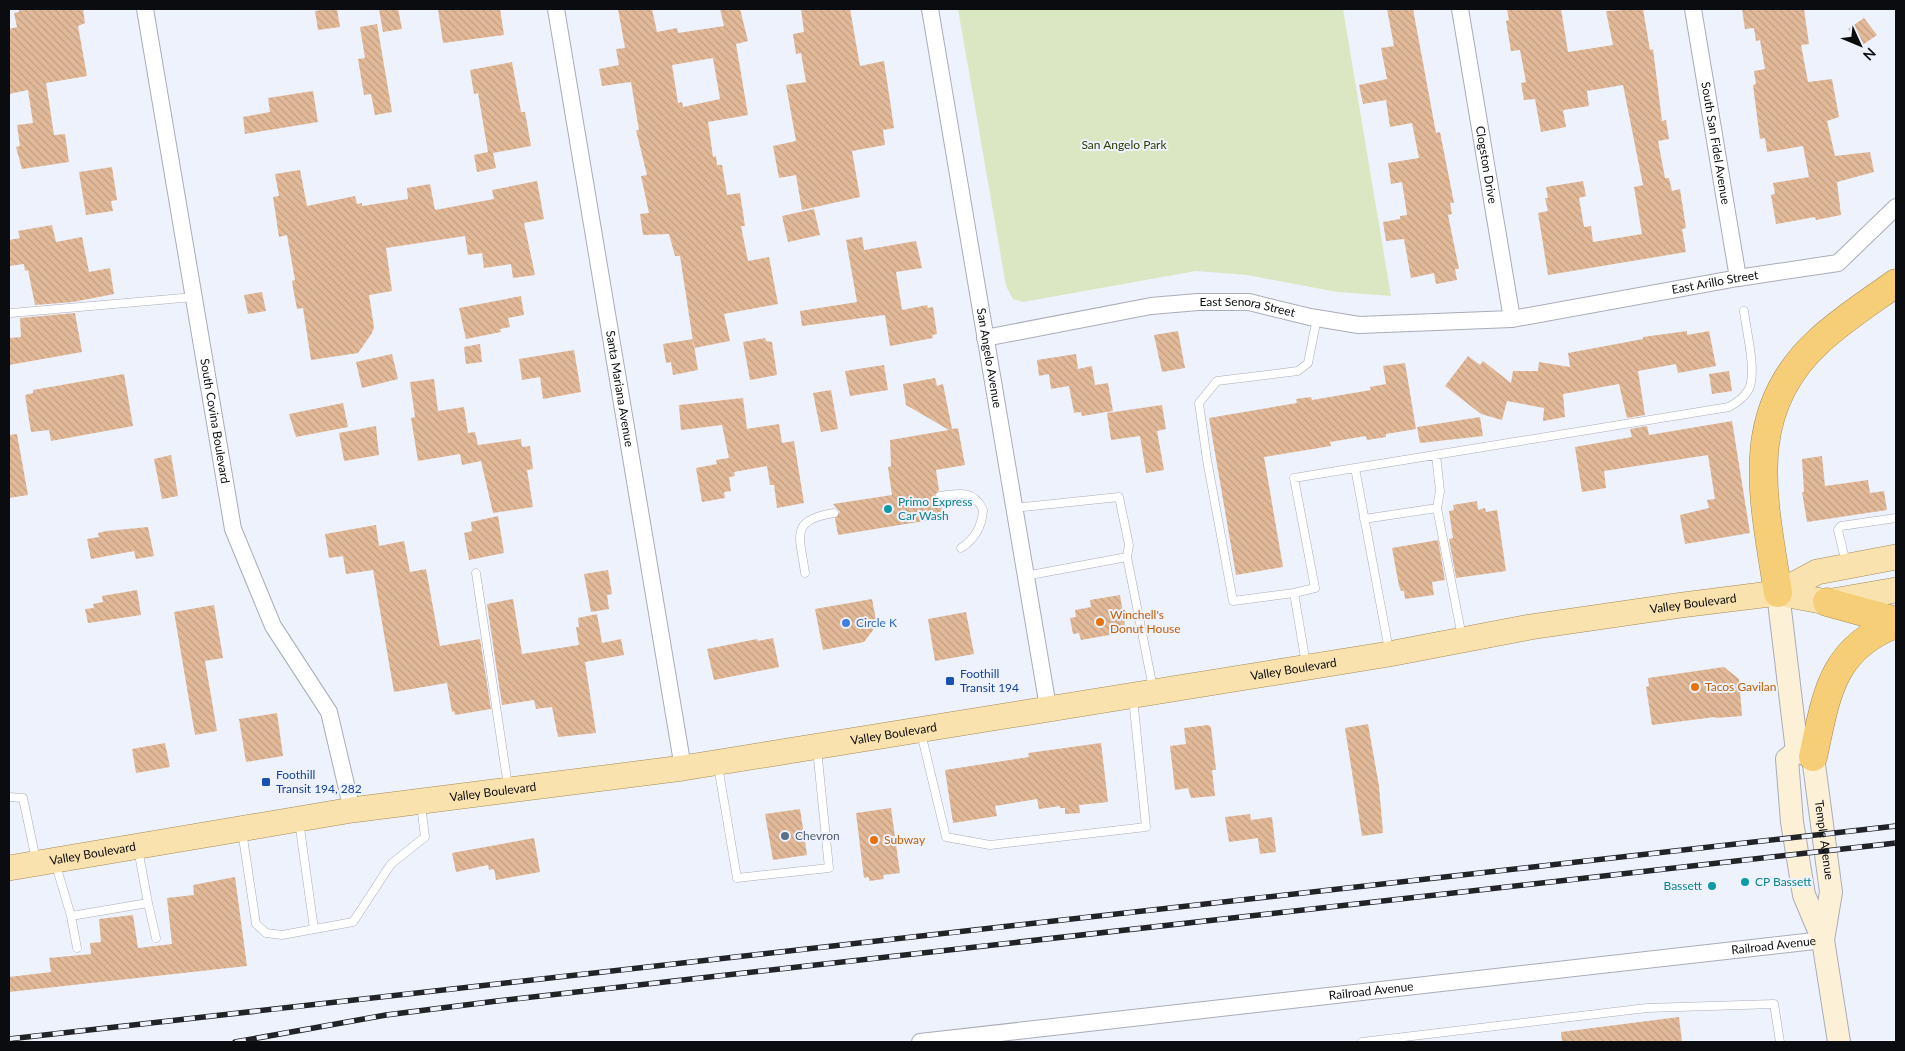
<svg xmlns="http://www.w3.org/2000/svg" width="1905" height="1051" viewBox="0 0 1905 1051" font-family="Lato,sans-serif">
	<defs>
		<pattern id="building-back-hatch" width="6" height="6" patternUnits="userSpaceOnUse" patternTransform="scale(1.25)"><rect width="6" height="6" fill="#e3ba99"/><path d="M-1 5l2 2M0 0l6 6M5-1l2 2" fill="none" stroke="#c19f83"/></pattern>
	</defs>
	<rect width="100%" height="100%" fill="#eef2fd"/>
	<!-- park -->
	<path fill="#dbe7c3" d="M958 9H1343L1391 296 1337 292 1247 275 1196 271 1023 302 1013 299 1006 286Z"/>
	<!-- building -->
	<path fill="url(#building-back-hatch)" fill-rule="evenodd" d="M19 9H83L85 23 78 26 87 76 46 83 54 135 65 134 69 162 22 169 16 147 20 146 17 125 33 123 28 90 9 94V29L17 27 14 13 19 12Z
		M329 9H337L340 27 318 30 315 11Z
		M379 9H398L402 29 383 32Z
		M438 9H500L504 35 443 43Z
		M618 9H652L657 32 677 28 678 33 724 26 720 9H740L748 41 736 44 748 115 708 122 713 157 716 156 717 165H722L727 195 740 193 745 226H741L748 261 769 257 778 304 724 314 730 341 694 348 680 256H675L669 234 643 235 640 214 649 213 641 176 647 175 636 130H639L631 82 602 86 599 69 619 65 616 49 625 48ZM713 58 720 99 683 107 682 102 678 103 672 65Z
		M801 9H850L860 66 884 61 894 128 883 130 885 145 852 151 860 197 802 210 796 175 779 178 773 146 796 141 786 85 806 82 801 53 796 54 793 34 804 32Z
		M1387 9H1413L1436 133 1440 132 1454 203H1450L1452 214 1448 215 1459 269H1455L1457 280 1436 284 1434 273 1411 278 1404 239 1386 241 1383 222 1400 219V216L1407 215 1402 182 1391 184 1388 163 1419 158 1412 123 1390 127 1386 100 1363 104 1359 85 1387 79 1381 48 1394 46Z
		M1507 9H1561L1568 52 1613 45 1606 11 1643 9 1650 50 1653 49 1662 121 1666 120 1669 139 1658 141 1665 178H1669L1672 191 1680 189 1686 228 1682 229 1686 252 1548 275 1538 213 1548 211 1545 198H1548L1546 187 1583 181 1586 196 1579 198 1584 227 1591 226 1593 242 1642 234 1634 187 1643 185 1623 85 1587 91 1589 106 1563 110 1566 127 1541 132 1535 99 1524 100 1521 83 1526 82 1520 50 1511 51 1506 21 1509 20Z
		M1742 9H1804L1809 44 1801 45 1808 82 1832 79 1839 117 1827 121 1835 156 1870 152 1874 172 1837 182 1841 215 1816 220 1815 217 1776 224 1771 195 1775 194 1773 183 1809 177 1803 146 1767 152 1765 138 1760 139 1753 85 1756 84 1754 71 1765 69 1760 40 1756 41 1754 28 1745 29Z
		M1864 18 1877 35 1861 46 1848 29Z
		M377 24 392 112 375 115 371 94 364 95 358 59 365 58 360 27Z
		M512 62 521 112H525L531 146 493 153 496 168 477 172 474 155 488 152 478 93 474 94 470 70Z
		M313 91 318 122 245 134 243 117 270 112 268 98Z
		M112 167 117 200 111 201 113 211 86 215 79 172Z
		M300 170 307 206 355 196 357 204 362 203V206L408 199 407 188 430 184 435 210 494 199 492 190 537 181 544 219 524 223 535 275 513 278 511 264 484 268 482 253 468 255 465 236 386 248 392 291 369 295 374 327 372 333 358 353 311 360 303 308 297 309 293 288 292 281 295 280 287 235 279 237 273 197 279 196 275 174Z
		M814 209 820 235 788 242 782 216Z
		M52 225 56 242 82 237 89 272 110 268 114 294 73 302 35 305 28 270 25 271 24 264 9 266V240L20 238 18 231Z
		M862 237 864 250 916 241 922 268 896 272 902 310 927 305 928 308 933 307 937 334 932 335 933 338 890 346 885 315 802 326 800 311 857 302 846 240Z
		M262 292 266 311 248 314 244 295Z
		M521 296 524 315 508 318 510 327 500 329 501 332 466 339 459 308Z
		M75 313 82 352 9 365V338L21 337 20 318Z
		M1178 331 1185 368 1162 372 1154 335Z
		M1687 331V335L1709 331 1716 366 1678 373 1676 364 1638 371 1645 415 1627 418 1619 384 1563 394 1565 417 1543 421 1544 408 1507 401 1502 420 1481 414 1445 386 1468 356 1480 365 1483 361 1511 383 1513 371H1538L1539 362 1570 367 1568 353 1643 339V337Z
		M765 338 766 341 772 342 777 375 750 380 743 342Z
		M693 339 698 370 673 375 671 362 666 363 663 344Z
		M480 344 482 362 466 364 464 347Z
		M574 350 581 392 543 399 540 377 522 380 519 359Z
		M392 354 398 379 362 388 356 362Z
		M1076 354 1078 369 1092 366 1095 385 1108 383 1113 411 1082 416 1081 412 1074 413 1069 386 1051 389 1049 374 1039 376 1037 360Z
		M1405 363 1416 429 1386 434V437L1367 440 1366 436 1330 442 1331 446 1264 457 1283 567 1236 575 1209 418 1297 403 1296 399 1311 397 1312 400 1371 390 1370 387 1386 384 1383 366Z
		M884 365 888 390 850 396 845 371Z
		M1729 371 1732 391 1712 394 1709 374Z
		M124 374 133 426 51 441 49 430 31 432 25 395 33 393V390Z
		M935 378 937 386 943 384 952 429 958 428 965 465 936 470 939 490 934 496 941 502 943 518 838 535 835 518 840 512 833 504 892 495 888 467 891 466 890 440 949 430 906 405 903 384Z
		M434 379 438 411 464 407 468 433 475 432 478 445 521 439 522 447 530 446 533 469 527 470 533 507 493 513 481 461 462 465 460 454 418 461 411 418 415 417 410 382Z
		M831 390 838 429 821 432 813 393Z
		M743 398 747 429 779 424 782 443 794 441 804 503 777 508 774 485H770L767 466 734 472 735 476 729 477 731 491 724 492 725 498 702 502 696 468 717 464 716 460 729 458 722 425 681 430 679 405Z
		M343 403 348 427 296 437 289 414Z
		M1162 405 1166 429 1157 431 1164 470 1146 473 1140 436 1111 440 1107 413Z
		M1480 417 1483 436 1420 443 1417 427Z
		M1732 421 1750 533 1685 544 1680 515 1709 508 1707 500 1715 499 1708 455 1604 471 1606 488 1582 492 1575 447 1632 437 1630 429 1647 426 1649 435Z
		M376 426 379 455 344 461 339 433Z
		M17 434 28 495 9 498V435Z
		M171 455 178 496 162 499 154 459Z
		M1822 456 1825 486 1868 480 1870 493 1884 491 1887 510 1807 522 1802 492H1804L1802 459Z
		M1477 501 1478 510 1485 508 1486 512 1497 510 1506 571 1456 578 1449 539 1453 538 1449 511 1454 510 1453 505Z
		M498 516 504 553 469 560 464 533 472 531 471 522Z
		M376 525 379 546 404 541 410 572 426 569 440 646 480 639 491 709 455 715 454 711 452 712 447 683 394 692 373 570 346 574 343 556 329 558 325 534Z
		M148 527 154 556 136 559 134 551 91 559 87 539 99 537 98 533 106 531Z
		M1438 540 1445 580 1432 582 1434 595 1405 599 1404 591H1401L1399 586 1392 548Z
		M608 570 612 594 607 595 609 609 591 612 584 574Z
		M137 590 141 615 88 623 85 609 94 608 93 604 103 602 102 596Z
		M1120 595 1126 632 1081 640 1079 633 1073 634 1070 618 1076 617 1075 610 1091 607 1090 600Z
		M513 599 522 654 579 645 576 627H579L578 618 597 614 602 643 621 639 624 655 585 662 596 733 558 737 552 707 536 709 534 700 502 705 487 604Z
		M872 599 877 625 864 642 823 650 815 609Z
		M214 605 223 658 205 661 217 731 195 735 174 612Z
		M966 612 974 654 935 661 928 619Z
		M773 638 779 667 714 680 707 649 757 639 758 641Z
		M1724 667 1739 679 1742 716 1716 718 1715 717 1652 725 1646 687 1649 686 1648 678Z
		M277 713 283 756 246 762 239 719Z
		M1368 724 1379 786 1383 833 1362 836 1345 728Z
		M1208 725 1211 727 1216 770H1212L1215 796 1191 798 1188 788 1175 790 1170 746 1186 744 1184 728Z
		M165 743 170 767 136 773 132 749Z
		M1101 743 1108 802 1079 805 1080 813 1065 814V808H1060V806L1039 809 1037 799 995 806 997 816 953 823 945 770 1029 757 1028 753Z
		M891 808 900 873 883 875 884 879 869 881V877L864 878 856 813Z
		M800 809 807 855 773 860 765 814Z
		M1250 814 1251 820 1272 817 1276 852 1260 854 1258 838 1229 842 1225 817Z
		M534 838 540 872 496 880 494 869 489 870 488 865 456 872 452 853Z
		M235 877 247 966 9 992V977L51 972 49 958 91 954 90 943 101 942 99 919 133 915 138 948 172 944 167 898 194 895 193 885Z
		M1679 1017 1682 1042H1562L1561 1032Z"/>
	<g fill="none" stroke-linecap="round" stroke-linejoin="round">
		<defs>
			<path id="lane" d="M11 313 194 297
				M1436 455 1440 491 1437 508
				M1355 468 1729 407C1737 402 1744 398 1749 389 1757 371 1746 330 1744 311
				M940 496C959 493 974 490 983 510 982 527 975 539 961 548
				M1014 508 1119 497 1129 545 1127 557 1025 576
				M1364 519 1437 508 1462 637
				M1127 557 1153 688
				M1846 563 1838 530 1841 526 1896 518
				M476 573 508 786
				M805 573C800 536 789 520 834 513
				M1294 593 1233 601 1207 460 1199 403 1217 381 1298 371 1308 363 1317 318
				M1306 664 1294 593 1315 588 1294 478 1355 468 1389 650
				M921 733 946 837 990 845 1146 827 1133 698
				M718 766 737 878 829 868 817 749
				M9 797 23 798 36 860
				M299 821 314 929
				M242 831 256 924 266 933 282 935 353 922 391 864 425 837 421 805
				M55 862 71 916 148 903 138 849
				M148 903 156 938
				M71 916 77 948
				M1362 1042 1647 1008 1774 1004 1780 1042"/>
			<g id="street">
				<path id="s1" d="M145 9 233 529 273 626 329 712 352 810"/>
				<path id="s2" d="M556 9 683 768"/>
				<path id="s3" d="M930 9 1048 707"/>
				<path id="s4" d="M1460 9 1512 319"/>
				<path id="s5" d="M1693 9 1738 278"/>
				<path id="s6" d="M985 338 1151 306 1198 302H1249L1310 317 1359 325 1512 319 1738 278 1838 263 1896 207"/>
				<path id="s7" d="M920 1042 1823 940"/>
			</g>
			<g id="secondary">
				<path d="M1778 593 1797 751"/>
				<path d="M1797 751 1787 759 1792 822 1804 895 1823 940 1839 1042"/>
				<path id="s8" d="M1798 751 1813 757 1831 892 1823 940"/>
			</g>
			<g id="primary">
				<path d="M1778 593 1817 572 1896 557"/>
				<path id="s9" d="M9 868 352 810 683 768 1389 654 1530 627 1682 605 1778 593 1827 602 1896 590"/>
			</g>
			<path id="highway" d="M1778 593C1764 500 1740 412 1820 340 1843 319 1871 301 1896 283
				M1827 602 1896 621
				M1813 757C1826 697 1831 648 1896 624"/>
		</defs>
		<!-- lane casing -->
		<use href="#lane" stroke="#a9adb8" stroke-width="9"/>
		<!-- street casing -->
		<use href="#street" stroke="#a9adb8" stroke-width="18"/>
		<!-- secondary casing -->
		<use href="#secondary" stroke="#a9adb8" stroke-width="24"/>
		<!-- primary casing -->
		<use href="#primary" stroke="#a38a53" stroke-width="26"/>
		<!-- highway casing -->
		<use href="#highway" stroke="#a38a53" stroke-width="29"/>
		<!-- lane -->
		<use href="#lane" stroke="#fff" stroke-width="8"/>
		<!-- street -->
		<use href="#street" stroke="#fff" stroke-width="16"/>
		<!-- secondary -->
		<use href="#secondary" stroke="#fcf0d6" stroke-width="22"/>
		<!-- primary -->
		<use href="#primary" stroke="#fae2ae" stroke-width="25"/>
		<!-- highway -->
		<use href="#highway" stroke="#f6ce78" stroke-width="28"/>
		<defs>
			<path id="rail" d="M9 1039 1896 826
				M235 1042 386 1015 497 1001 1896 843"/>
		</defs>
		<!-- rail casing -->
		<use href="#rail" stroke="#212327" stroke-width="5.5"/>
		<!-- rail -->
		<use href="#rail" stroke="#eef2fd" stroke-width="4" stroke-dasharray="11" stroke-linecap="butt"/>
	</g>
	<!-- markers -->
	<g fill="#0f9aa8" stroke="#eef2fd" stroke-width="2">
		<circle cx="888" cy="509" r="5"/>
		<circle cx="1745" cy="882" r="5"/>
		<circle cx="1712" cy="886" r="5"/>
	</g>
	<g fill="#e8710a" stroke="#eef2fd" stroke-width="2">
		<circle cx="1100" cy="622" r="5"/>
		<circle cx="1695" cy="687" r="5"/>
		<circle cx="874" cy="840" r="5"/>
	</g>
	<circle fill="#3f7fe0" stroke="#eef2fd" stroke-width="2" cx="846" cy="623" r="5"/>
	<g fill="#1a4fb4" stroke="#eef2fd" stroke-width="2">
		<rect x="945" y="676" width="10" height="10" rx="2.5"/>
		<rect x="261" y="777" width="10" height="10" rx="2.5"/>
	</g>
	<circle fill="#5c6f8a" stroke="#eef2fd" stroke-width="2" cx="785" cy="836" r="5"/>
	<g text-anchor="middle" stroke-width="4" stroke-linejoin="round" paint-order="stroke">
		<!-- street labels -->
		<g font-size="12" fill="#0a0c0f" stroke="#eef2fd">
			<text dy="4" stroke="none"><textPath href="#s5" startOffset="136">South San Fidel Avenue</textPath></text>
			<text dy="4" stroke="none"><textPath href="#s4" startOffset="158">Clogston Drive</textPath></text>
			<text dy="4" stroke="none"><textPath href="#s6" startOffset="739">East Arillo Street</textPath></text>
			<text dy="4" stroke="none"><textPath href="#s6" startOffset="266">East Senora Street</textPath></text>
			<text dy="4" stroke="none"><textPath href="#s3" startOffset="354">San Angelo Avenue</textPath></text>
			<text dy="4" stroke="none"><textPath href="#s2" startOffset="385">Santa Mariana Avenue</textPath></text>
			<text dy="4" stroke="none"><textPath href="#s1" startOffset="418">South Covina Boulevard</textPath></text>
			<text dy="4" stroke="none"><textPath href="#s9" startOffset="1705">Valley Boulevard</textPath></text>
			<text dy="4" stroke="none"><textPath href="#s9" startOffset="1300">Valley Boulevard</textPath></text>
			<text dy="4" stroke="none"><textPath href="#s9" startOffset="895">Valley Boulevard</textPath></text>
			<text dy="4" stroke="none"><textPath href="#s9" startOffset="490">Valley Boulevard</textPath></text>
			<text dy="4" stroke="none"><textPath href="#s8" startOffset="100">Temple Avenue</textPath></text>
			<text dy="4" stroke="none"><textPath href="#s9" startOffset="85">Valley Boulevard</textPath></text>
			<text dy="4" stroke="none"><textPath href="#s7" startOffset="859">Railroad Avenue</textPath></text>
			<text dy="4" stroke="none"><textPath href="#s7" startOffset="454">Railroad Avenue</textPath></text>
		</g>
		<!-- park labels -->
		<g font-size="12" fill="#2f3c06" stroke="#eef2fd">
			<text x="1124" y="149">San Angelo Park</text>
		</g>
		<!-- culture labels -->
		<g font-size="12" fill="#0d838f" stroke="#eef2fd" text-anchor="start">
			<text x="898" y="506">Primo Express<tspan x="898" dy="14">Car Wash</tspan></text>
			<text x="1755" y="886">CP Bassett</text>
			<text x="1702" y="890" text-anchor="end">Bassett</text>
		</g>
		<!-- food labels -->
		<g font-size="12" fill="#c56008" stroke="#eef2fd" text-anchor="start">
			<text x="1110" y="619">Winchell's<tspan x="1110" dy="14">Donut House</tspan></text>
			<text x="1705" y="691">Tacos Gavilan</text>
			<text x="884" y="844">Subway</text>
		</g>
		<!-- shop labels -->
		<g font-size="12" fill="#366cbe" stroke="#eef2fd" text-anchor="start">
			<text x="856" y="627">Circle K</text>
		</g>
		<!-- transit labels -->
		<g font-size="12" fill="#164399" stroke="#eef2fd" text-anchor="start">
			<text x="960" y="678">Foothill<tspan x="960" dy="14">Transit 194</tspan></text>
			<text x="276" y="779">Foothill<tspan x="276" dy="14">Transit 194, 282</tspan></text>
		</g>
		<!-- service labels -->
		<g font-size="12" fill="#4e5e75" stroke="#eef2fd" text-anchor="start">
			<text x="795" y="840">Chevron</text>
		</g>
	</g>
	<!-- border -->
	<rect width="1905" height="1051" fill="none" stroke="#0a0c0f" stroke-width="20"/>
	<!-- north arrow -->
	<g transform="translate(1860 45) rotate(134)" stroke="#eef2fd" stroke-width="4" paint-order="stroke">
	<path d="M0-4L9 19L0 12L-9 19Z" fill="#0a0c0f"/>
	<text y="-8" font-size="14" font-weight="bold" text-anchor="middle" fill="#0a0c0f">N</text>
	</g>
</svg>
